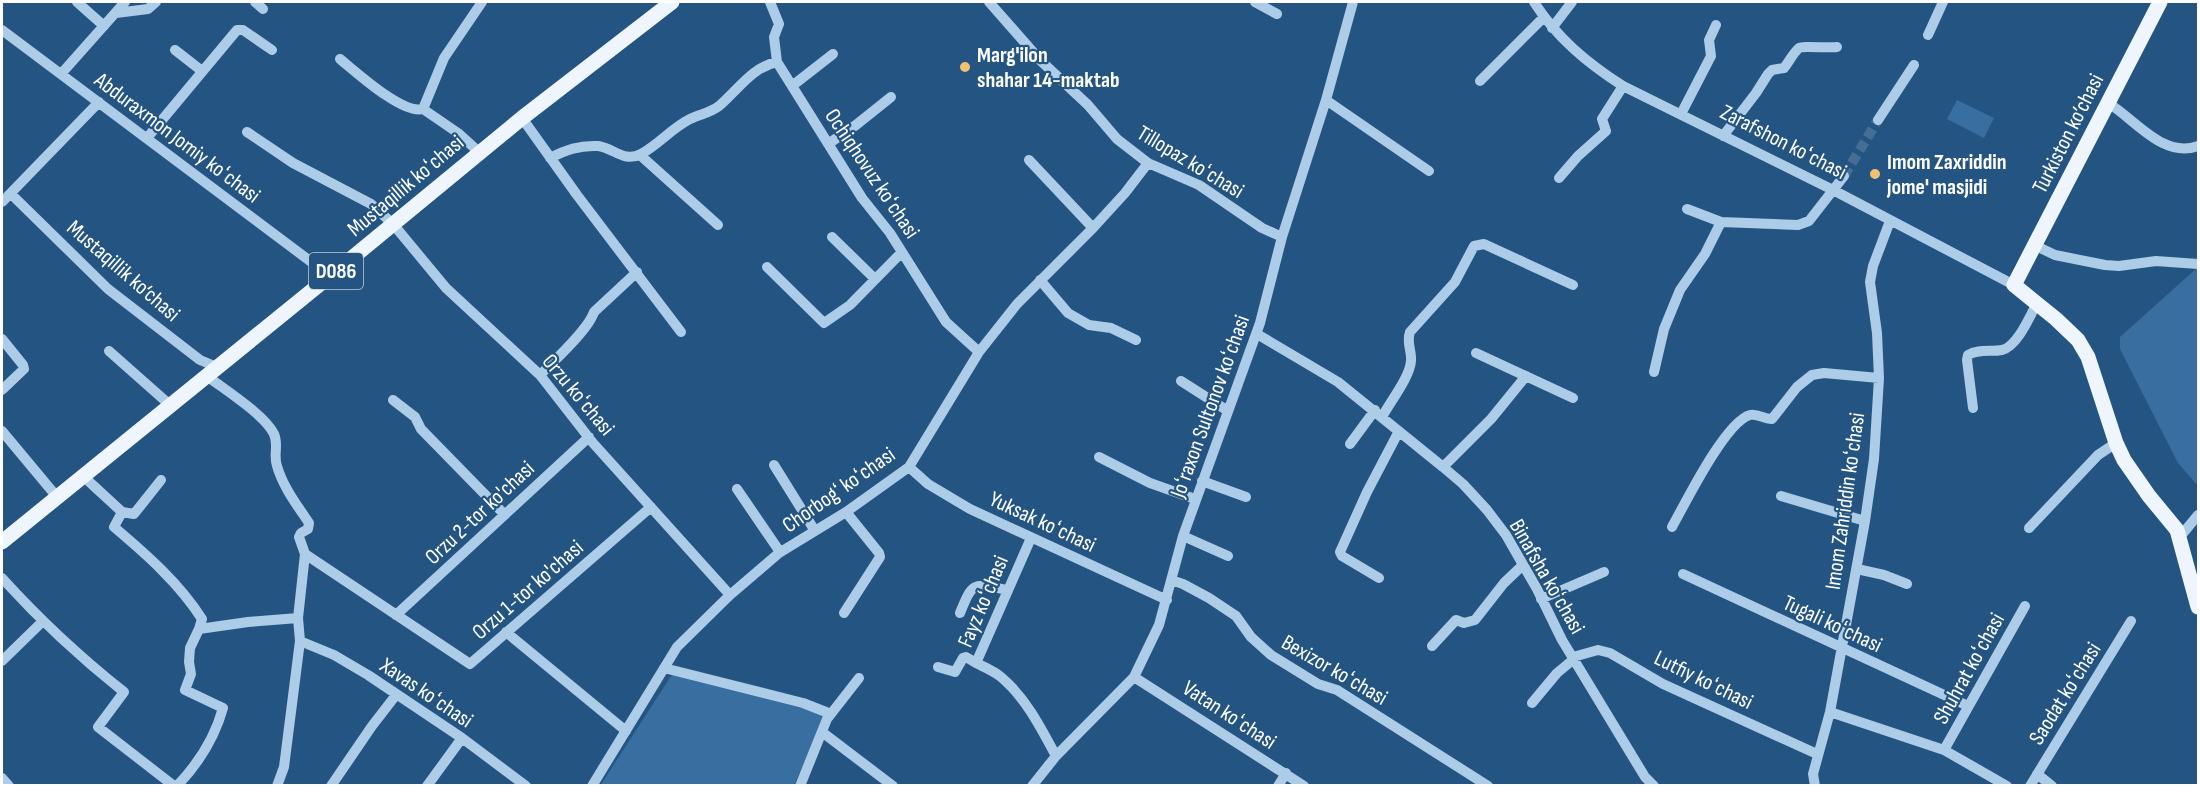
<svg xmlns="http://www.w3.org/2000/svg" width="2200" height="787" viewBox="0 0 2200 787" font-family="'Sofia Sans Condensed',sans-serif">
	<rect width="100%" height="100%" fill="#245582"/>
	<!-- green -->
	<path fill="#396ea0" d="M1957 100 1994 118 1984 138 1947 119Z
		M2197 268 2198 269V486L2178 463 2120 349V337Z
		M673 673 826 714 794 785 600 786Z"/>
	<g fill="none" stroke-linecap="round" stroke-linejoin="round">
		<!-- minor-tunnel -->
		<path stroke="#456e95" stroke-width="10" stroke-dasharray="10 5" stroke-linecap="butt" d="M1844 176 1878 120"/>
		<!-- minor -->
		<path stroke="#accce7" stroke-width="10" d="M77 2 104 26
			M255 2 263 9
			M770 2 779 24 774 37 777 62 862 198 890 233 946 322 979 352
			M989 2 1041 61 1088 105 1117 139 1148 163 1199 185 1262 228 1282 237
			M1255 2 1277 14
			M1534 2C1557 38 1587 63 1623 86L1833 190 2014 285
			M116 13 148 9 156 2
			M1552 28 1572 2
			M2 30 330 276
			M1928 35 1943 2
			M175 50 202 71
			M340 59C356 72 403 115 423 109
			M61 74 125 2
			M1480 81 1544 17
			M792 86 833 54
			M1326 100 1429 171
			M2108 103C2135 119 2163 159 2198 146
			M423 109 444 58 482 2
			M423 109 458 133 479 152
			M1681 114 1711 56 1709 40 1716 25
			M522 118 577 195 681 332
			M1878 120 1914 65
			M247 132 293 163 371 204 393 224 446 288 540 375 593 443 730 595
			M1723 136 1756 93 1768 74 1772 70 1784 68C1789 62 1793 53 1799 48 1801 46 1830 48 1837 47
			M147 138 237 30H243L272 50
			M828 144 856 125 891 97
			M640 155 718 225
			M550 158C566 150 579 145 598 146 614 148 624 163 641 154 659 144 672 128 690 119 700 114 710 113 719 106 738 90 752 67 777 62
			M1029 160 1093 228
			M1559 178 1578 156 1606 131 1602 119 1623 86
			M11 194 108 289 200 360 217 367
			M2 202 99 102
			M1687 209 1721 222 1798 225 1809 221 1844 176
			M832 237 875 279
			M2034 245 2055 255 2105 265 2119 266 2156 261 2198 264
			M767 267 824 323 850 305 902 252
			M1040 280 1068 313 1089 325 1111 328 1136 340
			M1257 334 1338 382 1443 467 1463 484 1487 510 1506 535 1537 589 1562 640 1645 777 1654 786
			M2 339 23 365 24 369 2 390
			M109 351 170 405
			M1476 353 1573 398
			M1654 372 1664 329 1680 290 1705 254 1721 222
			M540 375C554 361 589 329 594 312L637 272
			M207 376C225 390 265 415 274 434 279 445 273 455 277 466 283 487 297 505 309 523L308 529 301 533 299 537 305 554 298 618 300 641 284 767 277 786
			M1181 381 1228 411
			M393 400 415 417 421 429 505 515
			M1973 408 1967 360 1968 355C1978 349 1991 352 2002 350 2017 347 2030 316 2037 303
			M1382 417C1390 402 1410 377 1411 361 1412 350 1406 343 1410 332L1455 282 1474 246 1484 244 1573 285
			M2 431 57 497
			M1350 444 1375 410
			M1099 457 1150 483 1195 499
			M774 465 815 531
			M909 467 928 484 970 509 1167 600
			M1443 467 1491 419 1526 376
			M83 476 122 512 114 527C146 554 179 583 202 619L199 629
			M1202 481 1246 497
			M737 489 780 552
			M1781 496 1865 521
			M122 512 134 514 161 480
			M1672 527C1685 504 1725 422 1750 415 1758 413 1765 420 1772 419L1797 387 1812 375 1824 373 1879 378
			M2029 528 2098 455 2116 443
			M1183 536 1228 556
			M1031 538 976 663C984 667 994 671 1001 677 1026 698 1041 728 1056 756
			M2179 538 2198 515
			M305 554 470 664 651 507
			M1857 569 1884 575 1907 584
			M1683 574 1968 706
			M2 578C40 620 80 657 124 692L98 727 174 786
			M1379 578 1342 556 1340 552 1367 492 1399 431
			M1171 580 1183 584 1209 598 1236 616 1251 637 1271 655 1318 684 1337 690 1488 786
			M1541 599 1604 572
			M844 613 880 557 879 553 846 512
			M960 613C973 581 973 583 1007 590
			M396 615 589 437
			M506 632 626 731
			M300 641 334 655 368 675 462 738 526 786
			M1432 646 1456 620 1464 623 1475 620 1504 583 1523 565
			M1573 657 1598 650 1610 653 1663 684 1817 754
			M2 661 42 622
			M938 667 955 672 963 658 966 657 976 663
			M664 668 803 703 831 714
			M1134 677 1304 786
			M1532 703 1557 673 1574 659
			M1830 712 1944 750 2007 786
			M822 732 893 786
			M1944 750 2025 606
			M2037 774 2052 786
			M2 778 9 786
			M177 786C198 764 215 737 223 708L185 690 191 674 189 662 190 648 199 629 248 622 298 618
			M331 786 372 726 396 695
			M427 786 462 738
			M592 786 677 647 730 595 779 553 846 512 909 467 979 352 1017 304 1093 228 1125 193 1148 163
			M800 786 827 719 859 678
			M1032 786 1056 756 1134 677 1159 625 1183 536 1260 323 1282 237 1326 100 1353 2
			M1278 786 1286 773
			M1815 786 1813 774 1830 712 1865 521 1874 459 1879 378 1877 333 1870 282 1873 266 1890 221
			M2030 786 2131 621"/>
		<!-- major -->
		<path stroke="#eef5fd" stroke-width="15" d="M2160 2 2014 285 2056 319 2078 340 2088 357 2116 443 2124 460 2149 496 2177 530 2198 607
			M2 542 330 276 522 118 672 2"/>
	</g>
	<!-- markers -->
	<g fill="#f1c170" stroke="#245582" stroke-width="2">
		<circle cx="965" cy="67" r="6"/>
		<circle cx="1875" cy="174" r="6"/>
	</g>
	<g text-anchor="middle" stroke-width="4.5" stroke-linejoin="round" paint-order="stroke">
		<!-- shield labels -->
		<rect fill="#245582" stroke="#bdccda" stroke-width="1.5" x="309" y="253" width="54" height="36" rx="4.5"/>
		<g font-size="21" font-weight="bold" fill="#fff">
			<text x="336" y="278">D086</text>
		</g>
		<!-- poi labels -->
		<g font-size="22" font-weight="bold" fill="#fff" stroke="#245582" text-anchor="start">
			<text x="977" y="62">Marg'ilon<tspan x="977" dy="25">shahar 14-maktab</tspan></text>
			<text x="1887" y="169">Imom Zaxriddin<tspan x="1887" dy="25">jome' masjidi</tspan></text>
		</g>
		<!-- street labels -->
		<g font-size="22" fill="#fff" stroke="#245582">
			<text transform="translate(2067 133) rotate(-63)" y="8">Turkiston ko’chasi</text>
			<text transform="translate(178 137) rotate(37)" y="8">Abduraxmon Jomiy koʻchasi</text>
			<text transform="translate(1784 141) rotate(27)" y="8">Zarafshon koʻchasi</text>
			<text transform="translate(1191 161) rotate(31)" y="8">Tillopaz koʻchasi</text>
			<text transform="translate(873 173) rotate(56)" y="8">Ochiqhovuz koʻchasi</text>
			<text transform="translate(405 185) rotate(-40)" y="8">Mustaqillik koʻchasi</text>
			<text transform="translate(124 270) rotate(41)" y="8">Mustaqillik ko‘chasi</text>
			<text transform="translate(579 394) rotate(50)" y="8">Orzu koʻchasi</text>
			<text transform="translate(1209 406) rotate(-70)" y="8">Joʻraxon Sultonov koʻchasi</text>
			<text transform="translate(838 489) rotate(-35)" y="8">Chorbogʻ koʻchasi</text>
			<text transform="translate(1844 501) rotate(-82)" y="8">Imom Zahriddin koʻchasi</text>
			<text transform="translate(479 512) rotate(-43)" y="8">Orzu 2-tor ko'chasi</text>
			<text transform="translate(1043 521) rotate(25)" y="8">Yuksak koʻchasi</text>
			<text transform="translate(1548 576) rotate(60)" y="8">Binafsha koʻchasi</text>
			<text transform="translate(527 589) rotate(-41)" y="8">Orzu 1-tor ko'chasi</text>
			<text transform="translate(982 601) rotate(-67)" y="8">Fayz koʻchasi</text>
			<text transform="translate(1833 623) rotate(25)" y="8">Tugali koʻchasi</text>
			<text transform="translate(1968 668) rotate(-61)" y="8">Shuhrat koʻchasi</text>
			<text transform="translate(1335 669) rotate(30)" y="8">Bexizor koʻchasi</text>
			<text transform="translate(1704 679) rotate(26)" y="8">Lutfiy koʻchasi</text>
			<text transform="translate(427 692) rotate(34)" y="8">Xavas koʻchasi</text>
			<text transform="translate(2064 693) rotate(-58)" y="8">Saodat koʻchasi</text>
			<text transform="translate(1230 714) rotate(33)" y="8">Vatan koʻchasi</text>
		</g>
	</g>
	<!-- border -->
	<rect width="2200" height="787" fill="none" stroke="#ffffff" stroke-width="6"/>
</svg>
